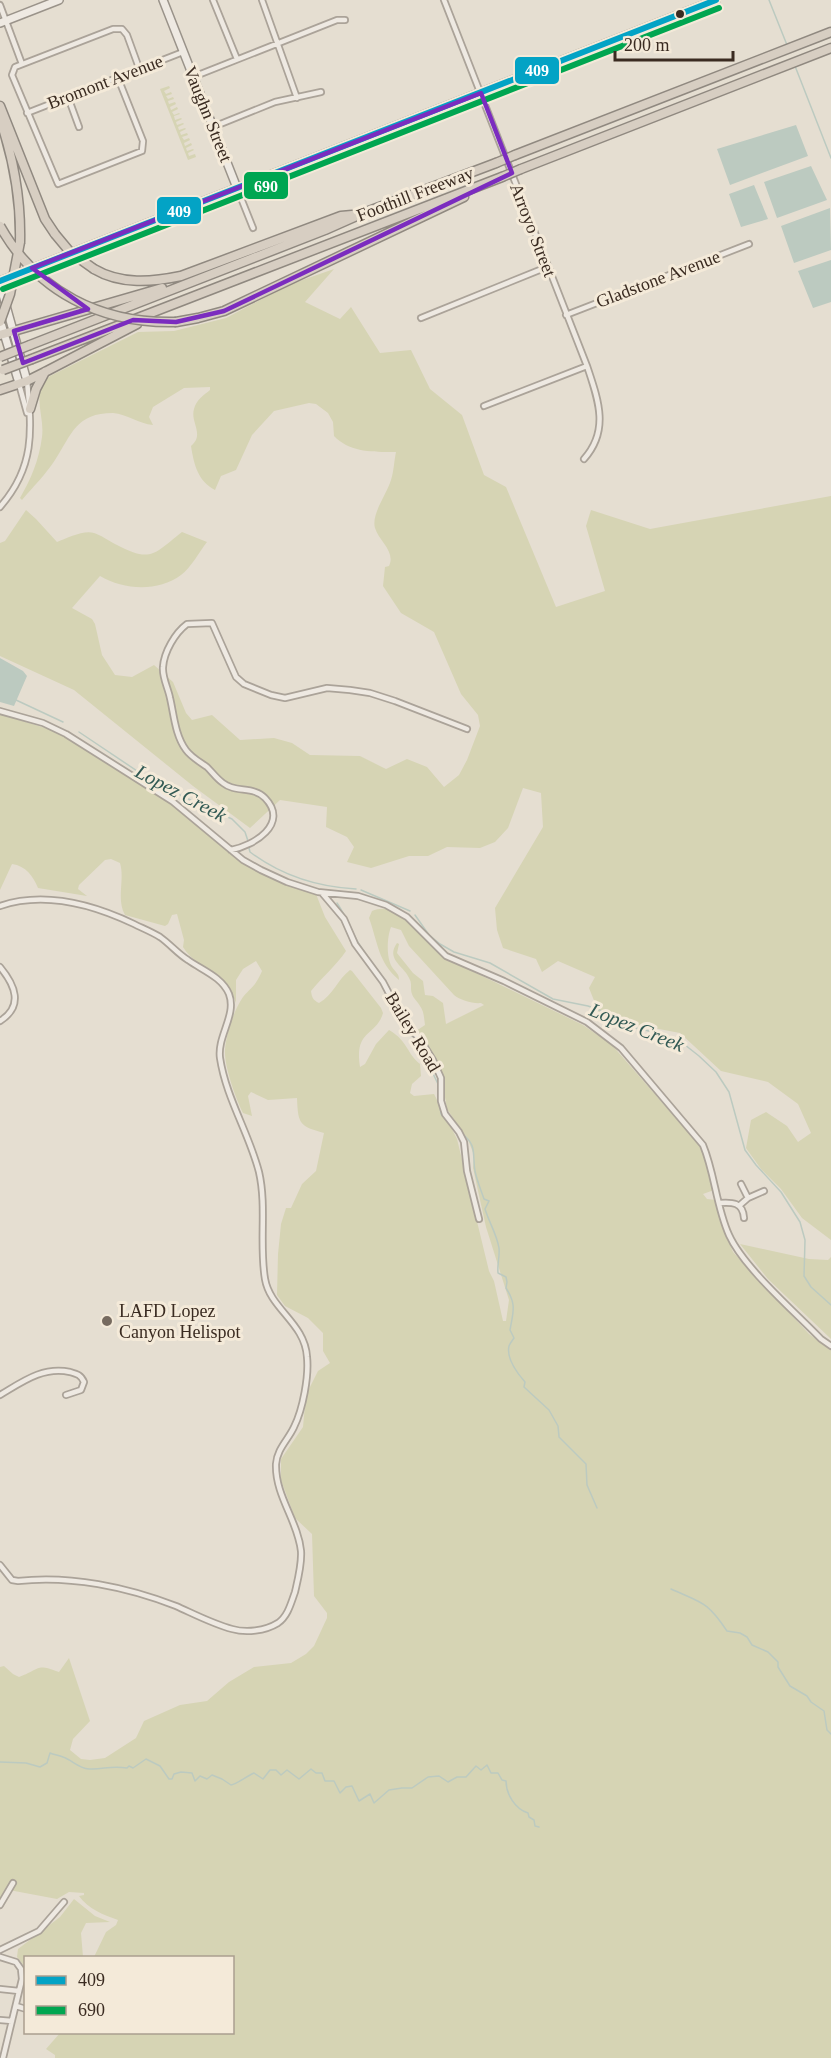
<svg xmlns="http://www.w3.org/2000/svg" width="831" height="2058" viewBox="0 0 831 2058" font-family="'Times New Roman',serif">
	<rect width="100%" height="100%" fill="#e5ded1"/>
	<!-- green -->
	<path fill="#d6d4b4" d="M169 86 170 88 164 91 166 94 171 92 172 94 166 96 168 99 173 97 174 99 168 101 169 104 175 102 176 104 170 107 171 110 177 107 178 109 172 112 174 115 179 113 180 114 174 116 175 120 181 118 182 119 176 122 177 125 183 123 184 124 178 127 179 130 185 128 186 129 180 132 181 135 187 133 188 135 182 137 184 140 189 138 190 140 184 143 185 146 191 143 192 145 186 148 187 151 193 149 194 150 188 153 189 156 195 154 196 157 188 160 160 89Z
		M334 269 305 302 340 319 351 307 380 353 411 350 430 389 462 415 484 475 506 487 556 607 605 591 586 526 591 510 650 529 831 496V1240L802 1218 781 1189 761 1169 746 1148 751 1120 766 1112 787 1126 798 1142 811 1133 798 1104 768 1082 721 1071 680 1033 601 1018 589 988 595 977 558 961 542 972 536 959 503 948 497 930 495 908 543 827 541 793 523 788 508 828 495 842 480 848 447 847 428 856H409L371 868 347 862 354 847 347 837 326 827 327 807 280 800 250 828 193 786 74 690 0 656V543L5 541 26 510 36 519 57 542C68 538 83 530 94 533 101 535 109 541 115 544 151 563 153 555 182 532L207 542C199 552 191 568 181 575 158 592 124 590 100 576L72 608 92 619 95 624 102 655 115 675 132 677 154 665 173 682 186 713 192 720 212 715 240 740 274 738 292 743 310 755 360 756 386 769 407 759 427 767 444 787 459 775 467 760 480 726 478 715 461 694 434 632 401 613 383 586 385 567 389 566C396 552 379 541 375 528 371 514 387 494 391 480 394 471 394 461 396 452 375 452 350 453 334 436L333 422 328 413 316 404 309 403 274 411 252 435 236 470 221 476 215 490C198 481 194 465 191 446 205 434 190 423 194 409 196 400 204 395 210 390V387L184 388 153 407 149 417 153 425C139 424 127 414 113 413 76 413 72 434 55 460 46 474 33 487 22 500L20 498C31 479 39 460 42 437 45 415 30 392 50 376L138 332 174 331 226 318 291 284Z
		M0 714 58 732 175 807 249 867 316 894 325 917 346 951C336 966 322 977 311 991 312 998 313 1000 319 1003 333 995 338 979 350 970L352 971 381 1008 383 1013C376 1037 354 1029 360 1067L365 1064 376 1044 389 1030C408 1041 407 1054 420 1064L421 1076 412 1084 410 1093 414 1096 434 1094 457 1139 489 1271 494 1281 503 1321H506L509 1300 486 1227 473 1168 474 1155 468 1140 447 1109 440 1068 428 1045 416 1031 425 1025C424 1018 424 1011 420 1006 418 1002 413 998 412 994 410 989 412 984 410 980 405 966 385 960 397 943L399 944 397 953 413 973 423 981 425 995 433 996 443 1003 446 1024 484 1005 481 1003C473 1004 460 1000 454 995L409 946 401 930 391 927C387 937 386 957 392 967 396 973 399 973 399 980 378 962 378 943 369 918L372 911C402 899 422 941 443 957L583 1025 612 1045 700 1146 710 1172 714 1190 703 1194 707 1199 716 1200 722 1225 733 1252 809 1334 831 1350V2058H55V2055L46 2049 60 2033 232 2032V1958L94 1957 106 1932 116 1925 118 1920C104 1915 88 1909 79 1896L84 1895V1893L69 1892 57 1899 9 1890 0 1902V1667L4 1666 13 1674 19 1677C41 1669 35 1663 59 1672L69 1658 90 1721 73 1739 70 1750 81 1759 90 1760 105 1758 136 1738 144 1721 180 1705 207 1701 229 1682 254 1667 291 1663 306 1654 314 1646 327 1618V1613L314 1596 312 1534 295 1518 281 1480V1459L303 1427 306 1395 318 1371 330 1363 323 1351V1333L308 1318 285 1306 277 1295 278 1254 281 1224 286 1208H291L302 1184 316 1171 324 1133C300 1126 298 1125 297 1098L268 1100 251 1092 248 1096 252 1116 243 1113C236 1099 224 1066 225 1050 226 1034 234 1010 243 997 253 985 255 987 262 971L256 961 243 969 236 980V1003C224 964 199 973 183 947L184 940 177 914 172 915 168 924 165 926 125 915C116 899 125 880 120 863L111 859 105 860 79 885 78 889 87 896 38 888C33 876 26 866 12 864L0 890Z
		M740 1244 809 1259 828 1260 831 1257V1339L768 1279Z
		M74 1899 95 1916 110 1922 86 1923 81 1933 83 1957 26 1958 25 1967 17 1957 18 1949 60 1917Z"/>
	<!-- water -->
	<path fill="#bccac0" d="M796 125 808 156 730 185 717 149Z
		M811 166 827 200 777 218 764 182Z
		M754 185 768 219 741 227 729 194Z
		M830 208 831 250 794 263 781 226Z
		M831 260V302L813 308 798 271Z
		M0 658 23 671 27 676 14 706 0 702Z"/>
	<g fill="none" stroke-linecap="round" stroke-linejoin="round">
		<!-- stream -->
		<path stroke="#bccac0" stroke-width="1.5" d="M769 0 787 45
			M795 66 831 158
			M16 700 63 722
			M79 732 158 785 232 819 245 832 248 841
			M249 848 250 852C282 876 317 887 356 889
			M361 890 410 911
			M337 903C346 916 351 930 359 944 371 963 386 979 395 1000
			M415 915 429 935 440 944 454 952 490 963 553 999 588 1006 613 1015 635 1028 663 1034 680 1041 699 1056 716 1072 729 1092 745 1150 756 1165 781 1192 800 1222 805 1240 804 1276 811 1287 831 1305
			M401 1021 406 1031 417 1040 438 1084 439 1099
			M440 1106 441 1114 453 1127
			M461 1133C478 1145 472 1155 475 1171 477 1181 481 1190 484 1199L489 1201 485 1209C489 1222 497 1235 499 1248 500 1256 497 1265 498 1273L506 1277 507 1282 506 1288C517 1305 513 1312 510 1330L514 1338C512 1341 510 1343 509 1346 506 1359 518 1374 525 1382L524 1387 549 1410 558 1426 559 1437 586 1464 587 1485 597 1508
			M671 1589C702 1603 707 1601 727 1631L740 1633 747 1637 752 1645 768 1652 778 1662V1667L790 1686 807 1696 811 1702 824 1711 827 1730 831 1734
			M0 1762 26 1763 40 1767 47 1763 50 1753C54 1755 58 1755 63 1757 72 1760 78 1768 89 1769 103 1770 110 1765 127 1768L129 1766 133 1768 146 1759 160 1766 169 1779H172L174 1774 181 1772 192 1773 195 1781 200 1776 207 1779 212 1775 222 1779 231 1785C237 1784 247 1776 254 1773L263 1779 270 1770H276L281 1775 287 1770 299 1779 311 1769 316 1773H322L325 1781H334L340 1793 346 1787 352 1786 359 1801 370 1794 374 1803 389 1790 402 1788H412L428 1777 439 1776 448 1782 457 1777H466L476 1766 481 1770 487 1765 491 1773H498L502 1780 506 1781C506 1794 515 1809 528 1813L529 1817 534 1820 535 1826 539 1827"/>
		<defs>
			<path id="street" d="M213 0 237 59
				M262 0 297 98
				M444 0 587 366C598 399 610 430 584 459
				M0 5 22 64
				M193 77 337 20H345
				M118 78 143 141 142 151 58 184 12 75 15 67 113 29H122L127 35 139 68
				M68 97 79 127
				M27 113 183 52
				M213 127 275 102 321 92
				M237 188 253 228
				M566 315 749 244
				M421 318 547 267
				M19 384 27 413
				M484 406 587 366
				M0 507C35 467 32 431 27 381
				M0 711 43 723 66 734 172 801 243 860 261 870 287 882 318 892 358 896 386 905 407 917 446 956 504 981 587 1022 621 1048 703 1145C715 1174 716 1206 729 1235 744 1268 794 1311 821 1339L831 1346
				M231 850C253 846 290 824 265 798 254 786 235 793 223 783 217 779 212 772 207 767 200 762 191 757 186 750 175 735 174 715 170 698 168 688 162 677 163 667 164 652 175 633 187 624L212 623 236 677 244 684 271 695 285 698 327 688 350 690 370 693 395 701 467 729
				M322 893 344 919 355 944 383 982 405 1024 420 1039 433 1060 441 1078V1101L445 1114 459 1132 464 1142 467 1171 479 1219
				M0 906C44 891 94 905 134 924 142 928 152 932 160 937 170 944 178 954 188 960 202 970 222 977 229 994 237 1015 217 1036 220 1058 226 1098 249 1133 259 1172 267 1207 259 1244 265 1279 270 1309 305 1323 307 1357 309 1376 303 1409 294 1427 288 1440 277 1449 276 1464 275 1496 298 1521 301 1551 302 1564 298 1579 295 1592 291 1603 288 1616 278 1623 265 1631 246 1633 232 1629 213 1624 194 1614 176 1606 127 1587 70 1575 18 1581L12 1580 0 1565
				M0 967C15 985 24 1006 0 1021
				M741 1184 748 1198
				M719 1203C732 1202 743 1202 744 1218
				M740 1205 748 1198 764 1191
				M0 1395C22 1382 43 1366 70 1372 77 1374 81 1375 84 1382L81 1390 66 1395
				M0 1905 13 1883
				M0 1950 39 1931 64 1902
				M0 1957 16 1962 21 1969 22 1979 3 2058
				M0 1989 19 1991
				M16 2006 26 2009
				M0 2020 12 2021"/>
			<path id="secondary" d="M163 0 237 188
				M0 23 59 0
				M0 284 27 381
				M0 320 19 383"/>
			<path id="primary" d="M0 281 716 0"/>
			<path id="highway" d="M0 106 45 219 55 234
				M0 119C14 160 21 199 20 242
				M515 155 831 32
				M521 169 831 48
				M94 269C121 285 152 282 181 276L341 216 352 215
				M176 322 198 318 224 311 464 197
				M0 335 162 288
				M30 345 325 230 361 214 496 163
				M32 359 502 177
				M0 390 27 381 45 372 137 324
				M30 409 36 389 45 372"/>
		</defs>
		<!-- street casing -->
		<use href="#street" stroke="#aba399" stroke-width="8"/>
		<!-- secondary casing -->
		<use href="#secondary" stroke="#9a938a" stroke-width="10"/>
		<!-- primary casing -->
		<use href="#primary" stroke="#908980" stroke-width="10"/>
		<!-- highway casing -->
		<use href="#highway" stroke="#908980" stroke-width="11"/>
		<!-- street -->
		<use href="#street" stroke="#eee9e2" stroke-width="4.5"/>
		<!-- secondary -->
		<use href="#secondary" stroke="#eee9e2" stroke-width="7"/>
		<!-- primary -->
		<use href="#primary" stroke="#e5dfd4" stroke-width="8"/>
		<!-- highway -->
		<use href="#highway" stroke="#d7cec2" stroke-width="8"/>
		<defs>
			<path id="highway-bridge" d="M496 163 515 155
				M502 177 521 169
				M0 226C37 292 101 324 176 322
				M55 234 70 252 94 269
				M0 322 10 294 20 242
				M0 357 30 345
				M3 370 32 359"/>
		</defs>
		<!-- highway-bridge casing -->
		<use href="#highway-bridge" stroke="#908980" stroke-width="11" stroke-linecap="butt"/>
		<!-- highway-bridge -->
		<use href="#highway-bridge" stroke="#d7cec2" stroke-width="8"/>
		<defs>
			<path id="bus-1" d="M0 281 716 0"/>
			<path id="bus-2" d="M3 289 719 8"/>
		</defs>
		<!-- bus-1 casing -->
		<use href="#bus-1" stroke="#f4ead9" stroke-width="10"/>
		<!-- bus-2 casing -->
		<use href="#bus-2" stroke="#f4ead9" stroke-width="10"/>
		<!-- bus-1 -->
		<use href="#bus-1" stroke="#03a3c5" stroke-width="6"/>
		<!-- bus-2 -->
		<use href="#bus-2" stroke="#00a651" stroke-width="6"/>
	</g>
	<!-- marked area -->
	<path fill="none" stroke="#7b2cbf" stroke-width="4.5" stroke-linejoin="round" d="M481 93 512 173 224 311 176 322 133 320 23 363 14 331 88 309 32 268Z"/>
	<!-- markers -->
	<circle fill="#3a2b21" stroke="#f4ead9" stroke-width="2" cx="680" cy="14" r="5"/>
	<circle fill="#766a5f" stroke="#f4ead9" stroke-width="2" cx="107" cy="1321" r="6"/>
	<g text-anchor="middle" stroke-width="6" stroke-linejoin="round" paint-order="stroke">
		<!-- street labels -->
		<g font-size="18" fill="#3a2b21" stroke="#f4ead9">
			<text transform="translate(105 82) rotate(-21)" y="6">Bromont Avenue</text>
			<text transform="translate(208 114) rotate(68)" y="6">Vaughn Street</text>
			<text transform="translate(415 194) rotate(-21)" y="6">Foothill Freeway</text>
			<text transform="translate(533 230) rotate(69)" y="6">Arroyo Street</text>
			<text transform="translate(658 279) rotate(-21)" y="6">Gladstone Avenue</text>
			<text transform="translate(413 1032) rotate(59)" y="6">Bailey Road</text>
		</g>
		<!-- poi labels -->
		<g font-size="18" fill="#3a2b21" stroke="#f4ead9" text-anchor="start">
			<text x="119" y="1317">LAFD Lopez<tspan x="119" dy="21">Canyon Helispot</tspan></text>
		</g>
		<!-- water labels -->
		<g font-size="20" font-style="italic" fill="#315953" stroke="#f4ead9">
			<text transform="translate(181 793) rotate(28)" y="7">Lopez Creek</text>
			<text transform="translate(637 1027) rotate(22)" y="7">Lopez Creek</text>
		</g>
	</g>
	<g stroke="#f4ead9" stroke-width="2">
		<rect x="514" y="56" width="46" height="29" rx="6" fill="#03a3c5"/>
		<rect x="243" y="171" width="46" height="29" rx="6" fill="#00a651"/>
		<rect x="156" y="196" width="46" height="29" rx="6" fill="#03a3c5"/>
	</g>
	<g font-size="16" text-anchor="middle" font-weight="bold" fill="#fff">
		<text x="537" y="76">409</text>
		<text x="266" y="192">690</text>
		<text x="179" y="217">409</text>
	</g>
	<!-- legend -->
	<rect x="24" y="1956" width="210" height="78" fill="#f4ead9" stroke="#aa9e8f" stroke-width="1.5"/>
	<rect x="36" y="1976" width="30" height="9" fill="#03a3c5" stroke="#aa9e8f" stroke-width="1.5"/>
	<text x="78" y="1986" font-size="18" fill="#3a2b21">409</text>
	<rect x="36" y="2006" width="30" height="9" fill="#00a651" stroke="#aa9e8f" stroke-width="1.5"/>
	<text x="78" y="2016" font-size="18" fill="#3a2b21">690</text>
	<!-- scale -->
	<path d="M615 51v9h118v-9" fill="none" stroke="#3a2b21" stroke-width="3"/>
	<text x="624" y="51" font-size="18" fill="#3a2b21" stroke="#f4ead9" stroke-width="4.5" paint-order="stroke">200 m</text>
</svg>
